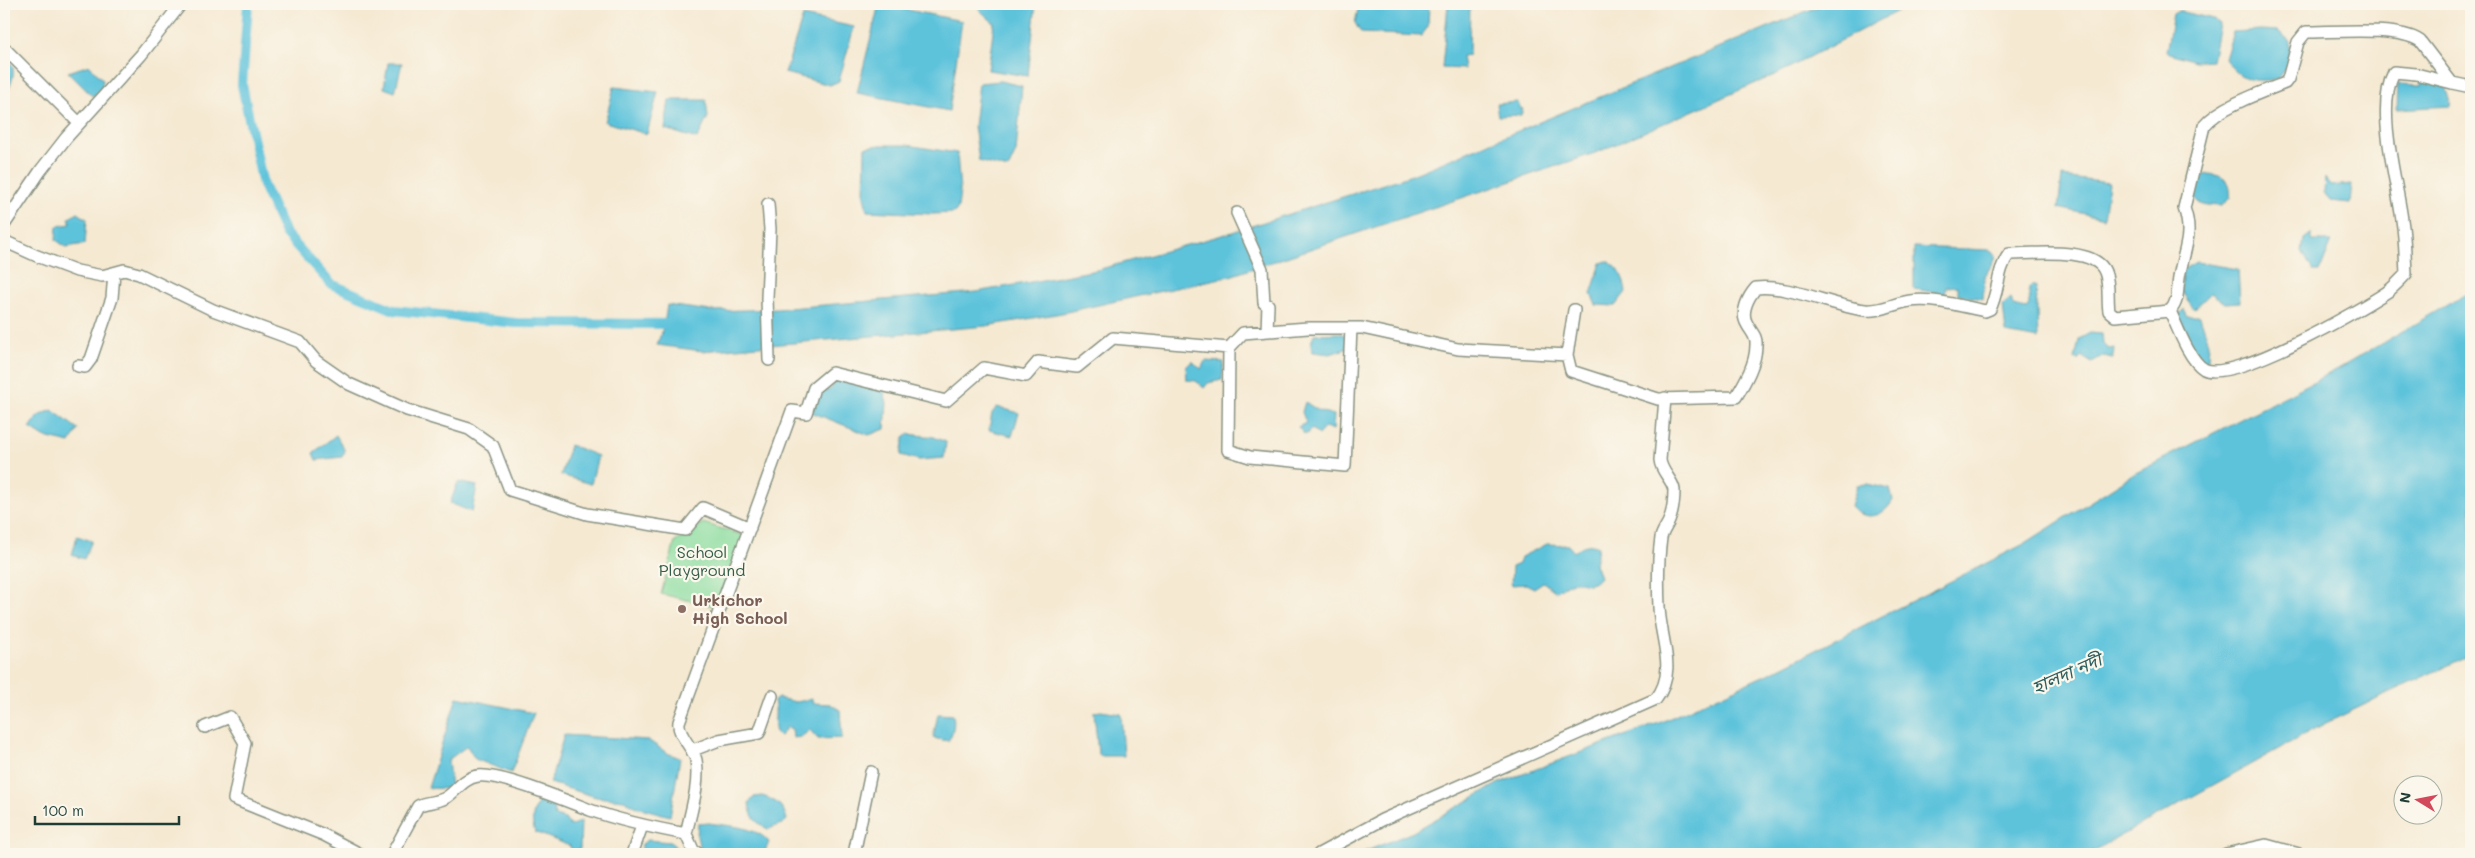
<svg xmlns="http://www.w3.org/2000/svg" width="2475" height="858" viewBox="0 0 2475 858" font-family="Mali,'Noto Sans Bengali',sans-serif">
	<rect width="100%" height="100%" fill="#fbf7ec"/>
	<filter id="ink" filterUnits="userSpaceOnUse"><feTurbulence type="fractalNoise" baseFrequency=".02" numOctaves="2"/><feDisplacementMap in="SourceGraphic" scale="10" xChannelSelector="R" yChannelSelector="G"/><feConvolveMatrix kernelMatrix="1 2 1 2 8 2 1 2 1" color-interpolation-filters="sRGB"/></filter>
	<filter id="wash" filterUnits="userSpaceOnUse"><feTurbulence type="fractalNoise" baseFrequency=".0096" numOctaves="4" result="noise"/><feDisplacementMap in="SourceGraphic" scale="20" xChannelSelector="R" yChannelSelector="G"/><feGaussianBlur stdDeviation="1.12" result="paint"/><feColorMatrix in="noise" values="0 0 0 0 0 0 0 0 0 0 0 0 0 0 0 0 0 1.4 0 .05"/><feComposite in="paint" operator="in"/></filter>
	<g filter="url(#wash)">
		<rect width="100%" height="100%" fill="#f5e9d2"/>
		<!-- green -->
		<path fill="#88dc9e" stroke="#548c69" d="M703 523 743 535 717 607 661 594 675 542Z"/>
		<!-- water -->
		<path fill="#5dc3db" stroke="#3e8088" d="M879 4 962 21 949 111 857 93Z
			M973 4H1036L1028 76 988 70 994 23Z
			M1359 4H1429L1428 27 1421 36 1361 33 1355 23Z
			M1448 4H1470L1469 55 1462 56 1464 69 1442 68Z
			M1824 4H1911L1779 73 1598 152 1230 276 1062 313 986 326 702 351 657 345 664 325 667 305 711 311 777 309 976 292 1097 270 1226 234 1412 175Z
			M2178 11 2213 19 2219 24 2212 60 2195 61 2166 52 2173 14Z
			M803 16 854 27 839 81 830 85 785 73Z
			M2260 30 2278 31 2290 41V64L2278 79C2252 82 2241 81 2225 59L2233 32Z
			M5 57C20 67 11 83 6 96H4Z
			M388 63H402L395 92 384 88Z
			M89 65 103 80 101 93 92 96 68 72Z
			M2442 76 2451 106 2397 109 2398 84 2422 85 2423 78Z
			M1000 81 1022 86 1016 152 1008 169 979 161 974 126 979 83Z
			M614 87 658 92 647 134 605 122Z
			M669 100H706L708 117 697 139 665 129Z
			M1518 102 1520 108 1523 109 1521 115 1498 116 1496 104Z
			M881 145H907L957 153 960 191 958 208 954 213 932 214 867 211 864 196 865 147Z
			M2208 174C2224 175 2232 182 2230 198L2221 206C2198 205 2188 203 2196 178Z
			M2062 177 2109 183 2104 218 2058 208Z
			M2325 177 2330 186 2352 184 2350 203 2331 201 2324 193Z
			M78 213 87 219 85 244 66 247 56 240 57 226 71 224 69 218Z
			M2312 233V241H2332L2320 271H2313L2302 251 2304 239Z
			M1914 247 1990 250 1996 257 1985 276 1983 299 1958 295V286L1946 287 1945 294 1914 289Z
			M1607 261C1621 268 1623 277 1626 292L1615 306 1596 305 1591 294 1601 263Z
			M2196 262 2238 269 2240 302 2225 303 2211 293 2194 309 2181 291 2182 270Z
			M2036 285 2038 339 2006 333 2003 305 2011 298 2013 306 2026 309 2029 304V287Z
			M2471 291V654L2324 724 2088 854H1359L1413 832 1499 783 1659 723 1772 672 2024 544 2134 474 2338 369Z
			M2184 309 2186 316H2200L2209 343 2208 360 2201 361 2176 317Z
			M1339 333 1347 336 1346 349 1330 354 1313 352 1311 343 1314 334Z
			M2090 333 2102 334 2103 344 2108 349 2114 348 2113 358 2104 356 2092 363 2081 356 2079 360H2075L2079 339Z
			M1192 361 1201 369 1205 361 1224 362 1222 380 1208 383 1204 388 1196 381 1187 380 1186 367Z
			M838 378 883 388 887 403 885 429 869 435 811 412 822 390H830Z
			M1305 402 1319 411 1334 415 1333 430 1325 427 1318 435 1312 429 1305 435 1298 427 1306 423 1302 412Z
			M997 407 1019 413 1012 436 989 430 992 413Z
			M52 410 78 429 70 443 44 437 30 428 38 416Z
			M908 434 934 437 946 442 944 458 919 460 901 455 904 437Z
			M336 435 345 451 342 457 316 460 313 453Z
			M570 445 598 456 591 484 561 475Z
			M458 482 477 486 472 512 450 503Z
			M1867 484 1890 489 1893 500C1884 517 1866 522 1851 507L1857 485Z
			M77 536 92 541 84 559 72 555Z
			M1547 544 1568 545 1574 552C1581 546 1589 542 1598 547L1595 564 1600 577C1588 592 1582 577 1570 583 1565 585 1561 589 1555 591L1543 582 1534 588 1526 584 1511 585 1512 567 1519 564 1521 557Z
			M457 697 534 713 511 773 475 759 467 746 448 760 451 789 428 788Z
			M778 698 796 702 812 699V703L830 704 840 710 842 738 818 739 810 730 801 737 793 738 792 729 787 727 780 736 776 734C773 720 777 712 774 701Z
			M1101 711 1121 714 1124 756H1101L1098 753 1094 712Z
			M938 714 953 715C955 723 953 734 948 741L933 738Z
			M564 735 648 740 667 753 680 758 670 816 637 807 624 800 596 797 550 783Z
			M762 796C775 800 784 805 787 820L782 824 768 829C755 822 751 817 749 803L754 797Z
			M542 798 553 799 555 816 565 819 570 826 581 821 580 849 572 851 570 846 535 832C530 820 533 808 542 798Z
			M709 823C728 826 756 826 769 842L764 854H711L700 850 697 836 698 824Z
			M648 840 670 842 675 846V854H636L635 852 641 850 642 844Z"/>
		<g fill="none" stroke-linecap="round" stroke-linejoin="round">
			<!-- canal -->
			<path stroke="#5dc3db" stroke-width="10" d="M248 4 242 85 263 185 285 233 331 284 394 310 516 323 677 324"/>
		</g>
	</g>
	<g filter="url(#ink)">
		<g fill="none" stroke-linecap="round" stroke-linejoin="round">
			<defs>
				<path id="minor" d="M4 48 79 123
					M768 204 770 229 767 298 769 360
					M1237 213 1262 269 1264 303 1268 305 1267 331
					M4 225 41 170 66 138 141 55 181 4
					M4 241 37 256 77 271 102 276 124 270 139 274 213 310 300 342 316 361 349 384 407 410 469 429 493 446 510 490 587 514 685 530 703 508 750 528
					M2170 311C2177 326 2189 360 2204 369 2232 384 2360 310 2387 292 2394 287 2400 280 2406 274 2405 256 2405 238 2402 220 2397 180 2375 109 2394 72L2416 74 2452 83
					M1229 348 1228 450 1250 457 1345 466 1351 328
					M1567 355 1574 310
					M78 366 85 367 91 359 112 298 114 273
					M205 727 230 717 245 743 234 799 324 835 360 854
					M693 750 719 740 759 733 772 696
					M686 834 693 850 699 854
					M392 854 418 806C427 801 438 803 447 797 457 790 464 778 478 776 500 773 567 801 590 810 621 821 654 828 686 834 691 811 700 784 696 760 693 747 677 735 679 722L792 411 806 413 814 388 832 373 946 401 984 368 1026 376 1038 362 1077 367 1113 338 1229 348 1243 333 1308 328H1362L1458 349 1567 355 1571 371 1658 399 1736 397C1745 382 1756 364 1756 345 1757 336 1751 332 1747 324 1740 313 1748 297 1756 288 1787 284 1832 306 1865 310 1881 312 1894 303 1910 301 1935 298 1961 306 1985 311L1990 309C1999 291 1997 270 2009 254 2033 254 2095 246 2105 272 2110 284 2107 299 2109 311L2115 316 2170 311C2179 301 2177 290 2179 278 2183 251 2194 236 2184 208L2204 126C2219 107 2262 92 2285 83L2288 79 2298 42 2306 32C2336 32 2397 26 2420 41L2452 83 2471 87
					M632 854 642 826
					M854 854 871 772
					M1319 854 1382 820 1656 699C1678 671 1660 639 1659 607 1658 585 1658 559 1661 538 1662 532 1667 526 1669 521 1673 511 1674 500 1674 490 1673 480 1661 472 1660 460L1665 398
					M2226 854 2266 845 2299 854"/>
			</defs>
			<!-- minor casing -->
			<use href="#minor" stroke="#8a9383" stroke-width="14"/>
			<!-- minor -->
			<use href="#minor" stroke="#fff" stroke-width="11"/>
		</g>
	</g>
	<!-- markers -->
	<circle fill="#8d6e63" stroke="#fbf7ec" stroke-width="2" cx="682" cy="609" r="5"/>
	<g text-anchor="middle" stroke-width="4.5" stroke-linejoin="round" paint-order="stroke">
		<!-- park labels -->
		<g font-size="16" fill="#345d49" stroke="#fbf7ec">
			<text x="702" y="558">School<tspan x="702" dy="18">Playground</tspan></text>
		</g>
		<!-- education labels -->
		<g font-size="16" font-weight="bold" fill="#785e54" stroke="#fbf7ec" text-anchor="start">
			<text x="692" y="606">Urkichor<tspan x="692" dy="18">High School</tspan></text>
		</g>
		<!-- water labels -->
		<g font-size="18" font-style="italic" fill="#2e5e5e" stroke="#fbf7ec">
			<text transform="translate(2067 674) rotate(-24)" y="6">হালদা নদী</text>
		</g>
	</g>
	<!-- margin -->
	<rect width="2475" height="858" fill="none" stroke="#fbf7ec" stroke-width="20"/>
	<!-- north arrow -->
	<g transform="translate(2418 800) rotate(280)"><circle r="24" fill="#fbf7ec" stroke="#a3ada2"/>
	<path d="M0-4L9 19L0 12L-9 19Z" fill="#d1495b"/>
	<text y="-8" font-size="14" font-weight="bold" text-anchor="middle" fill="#1f3d34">N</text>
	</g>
	<!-- scale -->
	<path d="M35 816v8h144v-8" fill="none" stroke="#1f3d34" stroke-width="2.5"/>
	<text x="42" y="816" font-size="15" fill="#1f3d34" stroke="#fbf7ec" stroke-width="4" paint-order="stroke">100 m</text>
</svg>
